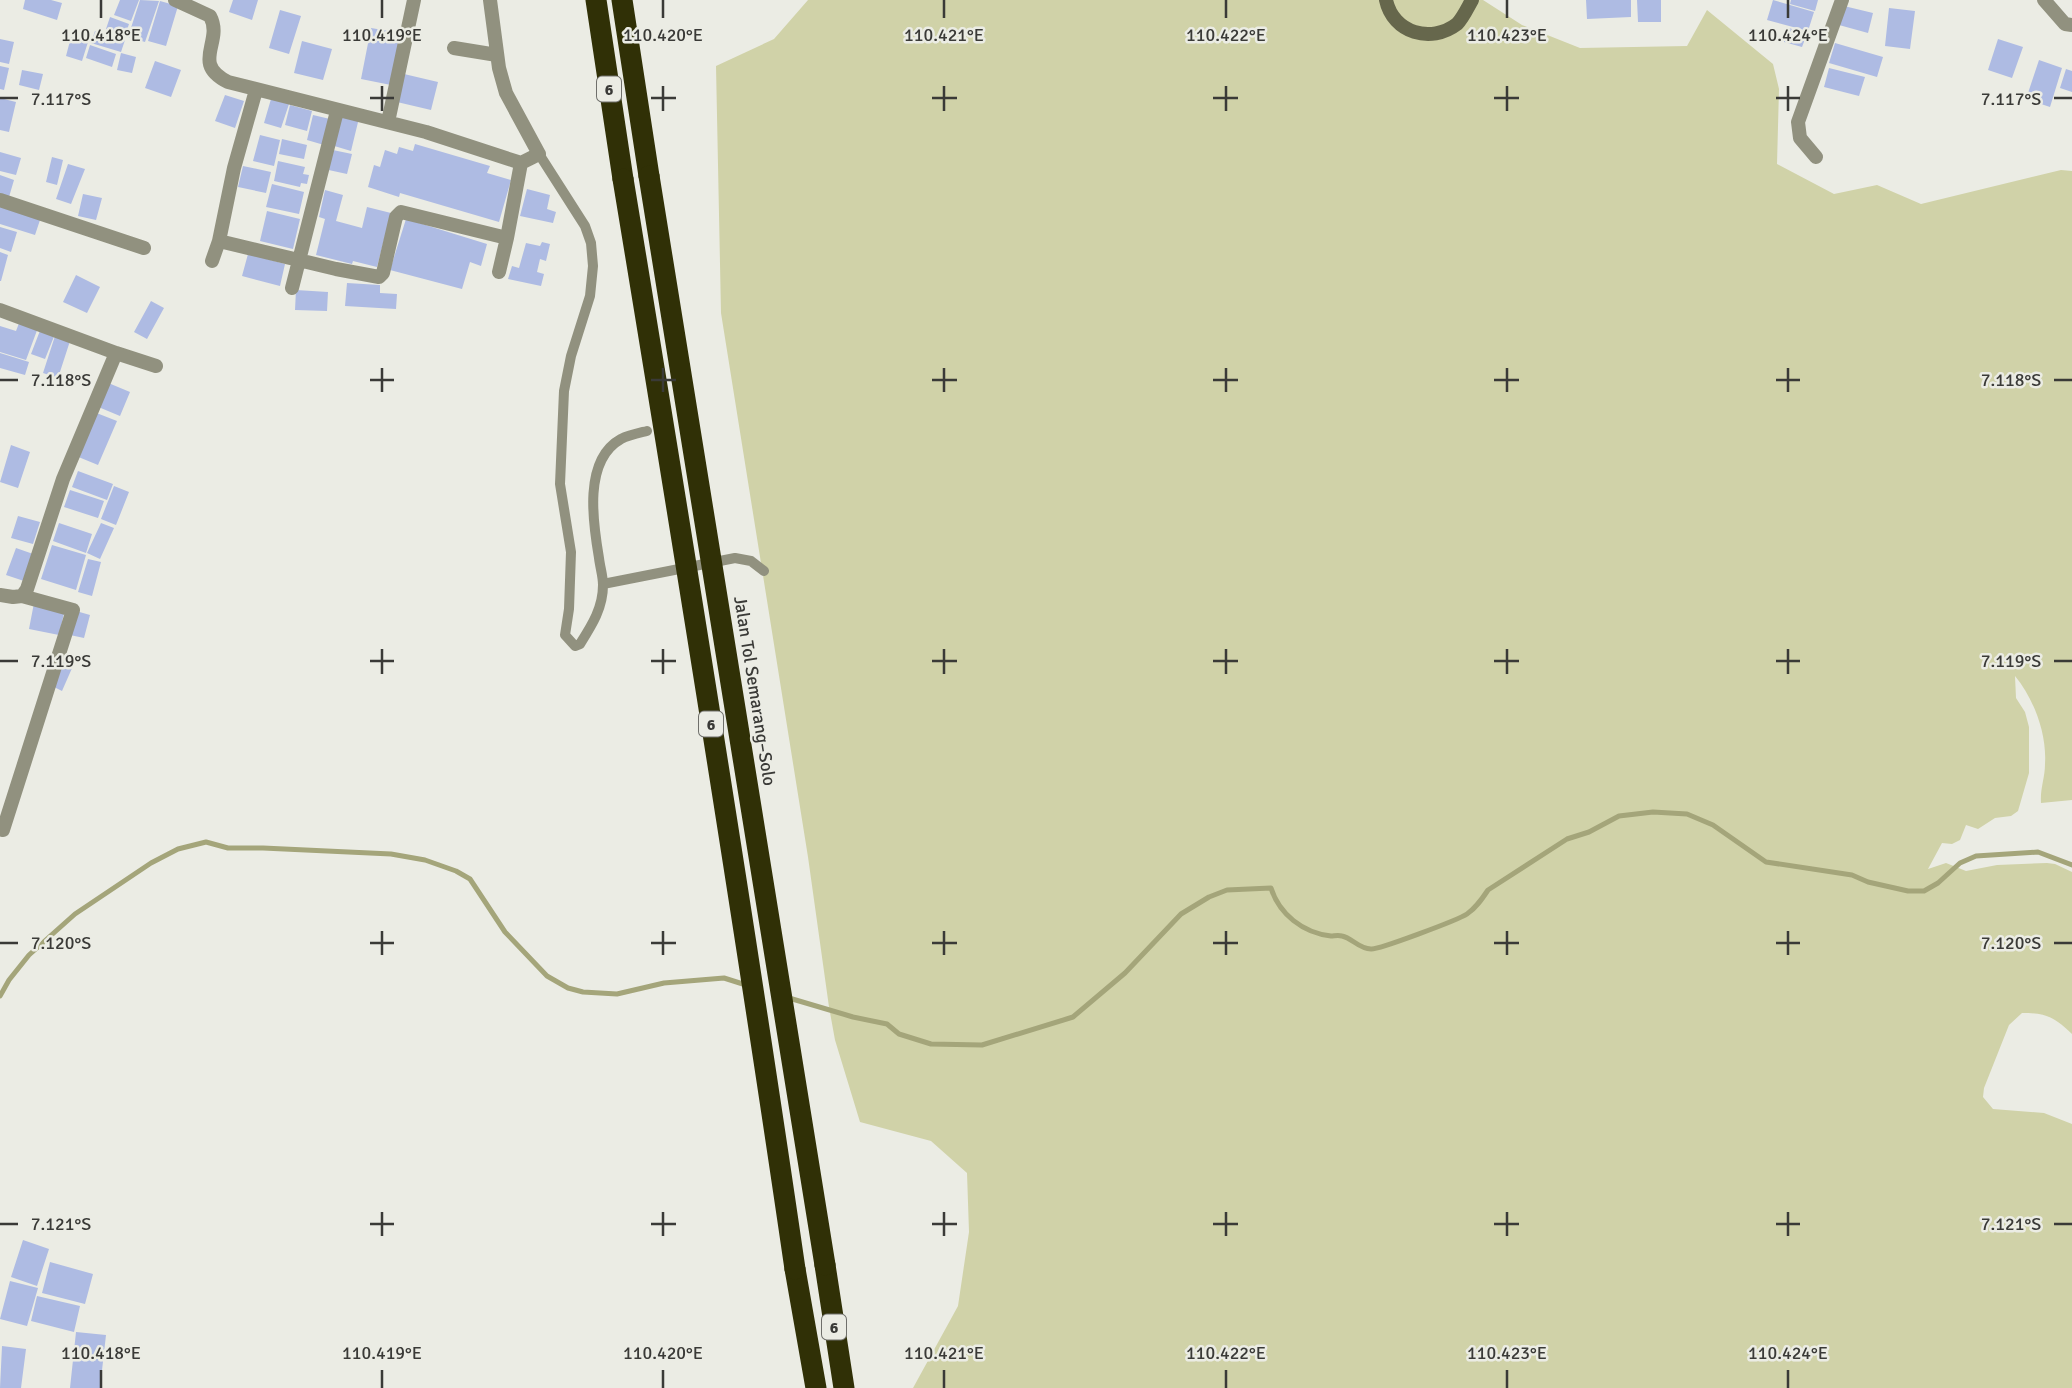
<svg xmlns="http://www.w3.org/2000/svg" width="2072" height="1388" viewBox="0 0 2072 1388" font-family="Signika,sans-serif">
	<rect width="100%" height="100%" fill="#ebece4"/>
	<!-- green -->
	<path fill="#d0d2a8" d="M808 0H1483L1522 25 1580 48 1687 46 1707 10 1773 64 1779 89 1777 164 1834 194 1877 185 1921 204 2061 170 2072 171V800L2041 803C2040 788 2045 778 2045 764 2047 734 2034 699 2015 676L2016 698 2025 712 2029 727V773L2018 811 2011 816 1995 818 1978 829 1966 825 1960 840 1952 844 1942 843 1928 869 1946 863 1966 871 1997 865 2047 863 2055 864 2072 872V1034C2054 1017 2047 1013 2022 1013L2009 1025 1984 1088 1983 1097 1993 1109 2044 1113 2072 1124V1388H913L958 1306 969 1232 967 1173 931 1141 860 1122 835 1040 829 1007 808 857 721 313 716 66 774 39Z"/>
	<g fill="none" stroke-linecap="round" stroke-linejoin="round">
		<!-- stream -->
		<path stroke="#a4a57a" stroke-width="5" d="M0 996 9 980 29 955 75 914 151 863 178 849 206 842 228 848H263L391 854 425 860 456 871 470 879 505 932 547 976 568 988 583 992 617 994 664 983 724 978 746 985
			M789 998 853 1017 887 1024 899 1034 931 1044 982 1045 1073 1017 1125 973 1181 914 1209 897 1227 890 1271 888C1279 914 1303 933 1331 936 1334 936 1338 935 1342 936 1352 938 1359 949 1371 949 1378 950 1458 920 1467 914 1476 908 1482 899 1488 890L1567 839 1589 832 1619 816 1653 812 1687 814 1713 825 1766 862 1852 875 1868 882 1908 891H1924L1938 883 1960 863 1976 856 2038 852 2072 865"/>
	</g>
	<!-- building -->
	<path fill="#aebbe3" d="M25 0H51L62 3 57 20 23 9Z
		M120 0H139L131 21 114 15Z
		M140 0 159 1 145 42 128 37Z
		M233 0H258L252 20 229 12Z
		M1586 0H1631V17L1587 19Z
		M1637 0H1661V22H1638Z
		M1773 0 1814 12 1808 31 1767 20Z
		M1791 0H1818L1815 11 1790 4Z
		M160 1 178 6 166 46 148 41Z
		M1844 6 1873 13 1868 33 1839 25Z
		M1889 8 1915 11 1910 49 1885 46Z
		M280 10 301 16 289 54 269 48Z
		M110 17 129 24 125 36 106 29Z
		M371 28 401 33 391 85 361 79Z
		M1789 28 1807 34 1802 47 1784 42Z
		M95 31 125 40 121 52 91 43Z
		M71 37 88 42 82 61 66 56Z
		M0 39 14 42 9 64 0 62Z
		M1998 39 2023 47 2012 78 1988 70Z
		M302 41 332 49 323 80 294 73Z
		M1835 43 1883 57 1877 77 1829 63Z
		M90 45 116 54 112 67 86 58Z
		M121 53 136 57 132 73 117 70Z
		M2039 60 2062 68 2050 107 2026 99Z
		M155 61 181 70 171 97 145 88Z
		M0 66 9 68 4 90 0 89Z
		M1829 68 1865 77 1859 96 1824 87Z
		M2066 69 2072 71V92L2060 88Z
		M22 70 43 74 39 90 19 85Z
		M404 74 438 82 431 110 397 102Z
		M225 95 244 101 235 128 215 121Z
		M0 98 16 102 9 132 0 130Z
		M271 99 289 104 281 128 264 123Z
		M290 105 312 111 307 131 285 125Z
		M339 113 359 118 351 151 331 145Z
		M313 115 330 119 324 145 307 140Z
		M260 135 280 140 274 166 253 161Z
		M282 139 307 145 304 159 279 154Z
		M415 144 490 166 487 173 511 180 499 222 400 193 399 197 368 187 374 165 380 167 385 150 397 154 399 147 413 151Z
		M328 149 352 154 347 174 324 169Z
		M0 152 21 158 16 175 0 171Z
		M52 157 63 160 57 185 46 182Z
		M278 161 305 167 303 174 309 175 307 184 301 183 300 187 274 181Z
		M68 164 85 169 71 204 56 199Z
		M243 166 271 172 266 193 238 187Z
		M0 175 14 180 9 197 0 194Z
		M272 184 304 192 299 214 266 207Z
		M527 189 550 195 547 209 556 212 553 223 520 216Z
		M325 190 343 195 336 221 362 228 367 207 391 213 377 267 353 261 352 264 316 255 325 219 319 217Z
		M83 194 102 198 96 220 78 216Z
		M0 203 41 217 35 235 0 224Z
		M267 211 300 219 293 249 260 241Z
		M406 219 487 244 481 266 470 262 462 289 390 270Z
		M0 227 17 232 11 252 0 248Z
		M542 242 550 244 546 261 540 259 537 272 544 274 541 286 508 279 512 266 519 268 526 243 540 246Z
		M0 252 8 255 1 281H0Z
		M248 254 285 264 280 286 242 276Z
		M76 275 100 287 87 313 63 302Z
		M347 283 380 285V293L397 294 396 309 345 306Z
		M296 290 328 292 327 311 295 310Z
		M151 301 164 308 147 339 134 332Z
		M21 318 39 325 26 360 0 352V326L16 331Z
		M41 328 55 334 45 359 31 354Z
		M55 336 70 341 58 378 43 373Z
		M0 353 29 362 25 375 0 368Z
		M106 382 130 392 120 416 96 406Z
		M94 412 117 421 98 465 76 456Z
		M11 445 30 452 18 488 0 482Z
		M78 471 113 484 107 500 72 487Z
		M114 486 129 492 116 525 101 519Z
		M70 490 104 501 98 518 64 507Z
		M18 516 40 522 33 544 11 538Z
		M59 523 92 534 86 553 53 541Z
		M101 523 114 528 100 559 87 553Z
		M52 545 86 555 76 590 41 579Z
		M16 548 36 555 27 582 6 575Z
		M88 559 101 562 92 596 78 592Z
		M34 603 65 609 59 635 29 629Z
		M76 611 90 615 84 638 70 635Z
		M66 655 76 659 62 691 52 686Z
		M23 1240 49 1249 37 1286 11 1277Z
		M50 1262 93 1274 85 1304 42 1293Z
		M10 1281 38 1288 27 1326 0 1319Z
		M37 1296 80 1306 74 1332 31 1321Z
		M76 1332 106 1335 100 1388H70Z
		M2 1346 26 1349 21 1388H0Z"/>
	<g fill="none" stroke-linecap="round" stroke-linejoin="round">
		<!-- lane -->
		<path stroke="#91917f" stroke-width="10" d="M539 154 585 226 591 243 593 266 590 296 571 356 564 391 560 484 571 552 569 609 565 635 575 646 580 644C592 625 603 608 603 585 603 576 600 567 599 558 593 523 583 460 621 439 629 435 639 433 647 431
			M603 584 735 558 751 561 764 571"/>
		<!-- street -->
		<path stroke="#91917f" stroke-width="14" d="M175 0 210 16C224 42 190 63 228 82L426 132 521 163 539 154 506 93 499 68 490 0
			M2044 0 2065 24 2072 25
			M454 48 497 55
			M256 90 234 168 219 241 336 269 379 277 383 273 396 217 401 212 507 238 521 163
			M388 122 414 0
			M1816 157 1800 138 1798 122 1842 0
			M0 200 144 248
			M212 261 219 241
			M499 272 507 238
			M292 288 337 111
			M0 310 116 353 63 479 27 589 22 596 13 597 0 595
			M116 353 156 366
			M0 829 3 830 73 610 22 596"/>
		<!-- secondary -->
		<path stroke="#66674c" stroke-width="14" d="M1386 0C1393 33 1431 44 1457 24 1463 18 1468 7 1472 0"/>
		<!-- highway -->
		<path stroke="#303006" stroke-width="21" d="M596 0 623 179
			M622 0 649 176
			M825 1265 844 1388
			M795 1269 816 1388"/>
		<!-- highway-bridge -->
		<path stroke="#303006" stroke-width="21" d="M649 176 825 1265
			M623 179C683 542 742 905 795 1269"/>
	</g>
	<!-- ticks -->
	<path fill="none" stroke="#3a3a37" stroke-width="2.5" d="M101 0V18M382 0V18M663 0V18M944 0V18M1226 0V18M1507 0V18M1788 0V18M382 86V111M663 86V111M944 86V111M1226 86V111M1507 86V111M1788 86V111M0 98H18M370 98H394M651 98H676M932 98H957M1213 98H1238M1494 98H1519M1776 98H1800M2054 98H2072M382 368V392M663 368V392M944 368V392M1226 368V392M1507 368V392M1788 368V392M0 380H18M370 380H394M651 380H676M932 380H957M1213 380H1238M1494 380H1519M1776 380H1800M2054 380H2072M382 649V674M663 649V674M944 649V674M1226 649V674M1507 649V674M1788 649V674M0 661H18M370 661H394M651 661H676M932 661H957M1213 661H1238M1494 661H1519M1776 661H1800M2054 661H2072M382 931V955M663 931V955M944 931V955M1226 931V955M1507 931V955M1788 931V955M0 943H18M370 943H394M651 943H676M932 943H957M1213 943H1238M1494 943H1519M1776 943H1800M2054 943H2072M382 1212V1236M663 1212V1236M944 1212V1236M1226 1212V1236M1507 1212V1236M1788 1212V1236M0 1224H18M370 1224H394M651 1224H676M932 1224H957M1213 1224H1238M1494 1224H1519M1776 1224H1800M2054 1224H2072M101 1370V1388M382 1370V1388M663 1370V1388M944 1370V1388M1226 1370V1388M1507 1370V1388M1788 1370V1388"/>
	<g text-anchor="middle" stroke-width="5" stroke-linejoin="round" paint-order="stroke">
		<!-- shield labels -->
		<g fill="#ebece4" stroke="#6f6f6b" stroke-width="2">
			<rect x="597" y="76.5" width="24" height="25" rx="5"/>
			<rect x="699" y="711.5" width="24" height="25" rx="5"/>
			<rect x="822" y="1314.5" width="24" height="25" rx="5"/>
		</g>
		<g font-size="16" font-weight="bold" fill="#3a3a37">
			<text x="609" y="95">6</text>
			<text x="711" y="730">6</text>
			<text x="834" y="1333">6</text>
		</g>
		<!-- street labels -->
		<g font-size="18" fill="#3a3a37" stroke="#ebece4">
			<text transform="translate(755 691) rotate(81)" y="6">Jalan Tol Semarang–Solo</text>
		</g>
	</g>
	<g font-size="18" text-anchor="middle" fill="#3a3a37" stroke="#ebece4" stroke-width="5" stroke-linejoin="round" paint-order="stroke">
		<text x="101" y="41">110.418°E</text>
		<text x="382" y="41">110.419°E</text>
		<text x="663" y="41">110.420°E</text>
		<text x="944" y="41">110.421°E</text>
		<text x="1226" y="41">110.422°E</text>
		<text x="1507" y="41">110.423°E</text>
		<text x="1788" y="41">110.424°E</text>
		<text x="61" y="105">7.117°S</text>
		<text x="2011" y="105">7.117°S</text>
		<text x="61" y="386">7.118°S</text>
		<text x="2011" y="386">7.118°S</text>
		<text x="61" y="667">7.119°S</text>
		<text x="2011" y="667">7.119°S</text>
		<text x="61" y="949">7.120°S</text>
		<text x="2011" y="949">7.120°S</text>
		<text x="61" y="1230">7.121°S</text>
		<text x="2011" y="1230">7.121°S</text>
		<text x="101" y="1359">110.418°E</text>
		<text x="382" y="1359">110.419°E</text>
		<text x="663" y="1359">110.420°E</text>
		<text x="944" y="1359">110.421°E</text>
		<text x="1226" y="1359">110.422°E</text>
		<text x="1507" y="1359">110.423°E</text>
		<text x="1788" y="1359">110.424°E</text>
	</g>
</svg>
